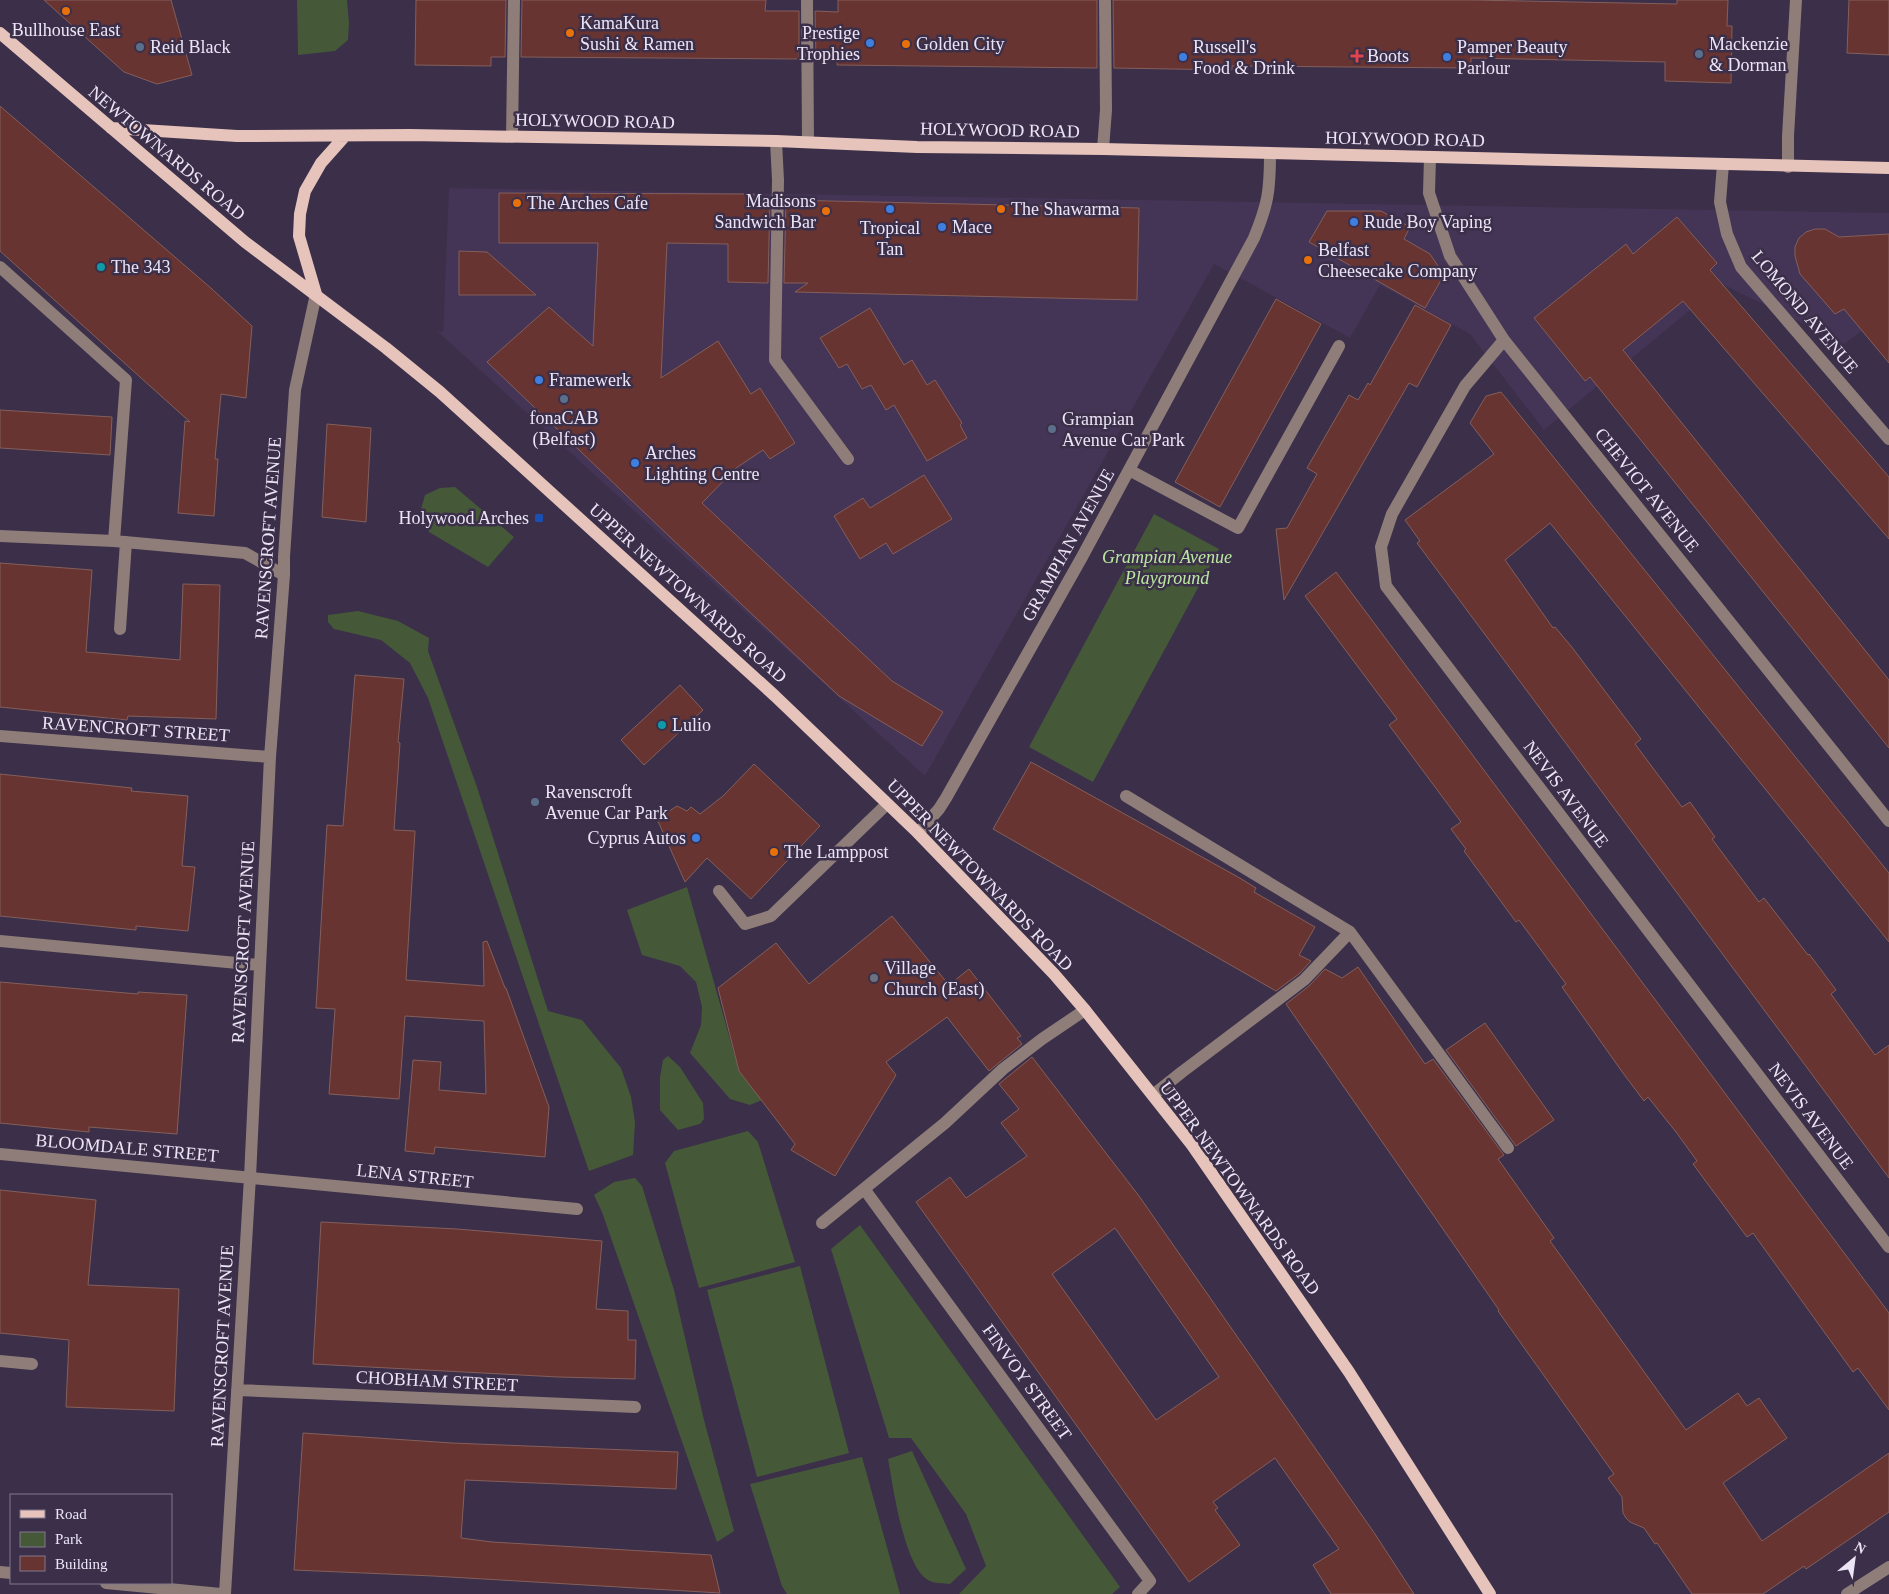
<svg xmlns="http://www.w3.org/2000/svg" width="1889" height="1594" viewBox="0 0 1889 1594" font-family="'Times New Roman',serif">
	<rect width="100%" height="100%" fill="#3b2f49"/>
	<!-- built -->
	<path fill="#443455" d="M449 188 1889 213V311L1844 344 1722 284 1544 430 1470 334 1380 285 1350 338 1214 264 925 776 437 331 443 332Z"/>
	<!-- green -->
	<path fill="#455939" d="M297 0H347L349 23 348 40 335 51 298 55Z
		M455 487 514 537 488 567 429 532 421 509 425 495 440 488Z
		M1154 514 1219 549 1093 782 1029 747Z
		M358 611 398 621 429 638 428 651 477 787 548 1011 582 1020 621 1068 631 1097 635 1122 633 1155 589 1171 428 698 410 663 381 640 334 629 328 622V615Z
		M687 887 739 1071 762 1100 750 1105 730 1099 690 1053 701 1025 702 1007 696 982 680 966 642 955 627 910Z
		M668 1056 680 1067 703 1103 704 1119 700 1124 678 1130 660 1110V1077L663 1060Z
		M748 1131 758 1142 795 1262 699 1288 665 1163 674 1151Z
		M635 1178 642 1186 674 1290 704 1420 734 1531 717 1542 602 1212 594 1195 614 1182Z
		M860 1225 1120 1587 1112 1594H959L986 1566 966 1514 911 1438H889L831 1249Z
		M800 1266 849 1453 757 1477 707 1290Z
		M912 1451 966 1569 950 1584C944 1583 936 1584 930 1581 904 1570 893 1485 888 1459Z
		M862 1457 900 1594H787L782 1586 750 1484Z"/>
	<!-- building -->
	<path fill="#683431" stroke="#845f5c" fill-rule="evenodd" d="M44 0H171L192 75 157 84 124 72Z
		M416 0H506L505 57H491V66L415 65Z
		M522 0H766L765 11H799V59L521 57Z
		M838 0H1097V68L837 65V59H816L815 11 838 12Z
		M1113 0H1472L1677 4V0H1728L1727 26H1732L1731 83 1665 81V62L1471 58V68L1232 66V70L1114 68Z
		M1849 0H1889V55L1847 53Z
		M0 106 212 289 252 326 246 398 221 394 215 459H218L214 516 178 513 185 421 190 422 0 251Z
		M499 193 754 194V200H770L768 283 728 282V244L667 243 661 378 718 341 751 394 760 388 795 443 770 459 763 450 736 468 702 503 892 681 943 712 922 746 839 696 670 537 487 362 549 307 593 346 598 243H499Z
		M786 200 1139 208 1137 300 795 292 808 283H784Z
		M1327 211H1381L1410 227 1404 239 1430 254 1444 275 1425 308 1309 242Z
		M1677 217 1717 263 1710 270 1889 477V539L1683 301 1623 350 1889 680V748L1590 377 1585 381 1534 318 1626 244 1633 254Z
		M1815 229H1825L1839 237 1889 234V363L1844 309 1835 314 1800 274 1795 256V247L1799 238 1806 232Z
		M459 251 487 252 536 295H459Z
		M1276 299 1321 324 1220 507 1175 482Z
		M1415 305 1451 325 1417 387 1409 383 1284 600 1276 529 1287 528 1317 474 1307 468 1349 395 1358 400 1368 383 1370 385Z
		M870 308 904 365 912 360 927 385 935 380 962 423 960 425 967 438 927 461 894 405 886 410 871 385 862 389 847 364 839 368 820 338Z
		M1501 392 1889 873V942L1550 523 1505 560 1553 628 1555 627 1571 646 1641 739 1635 744 1682 807 1690 802 1715 837 1712 839 1759 902 1764 898 1808 955 1809 954 1819 967 1836 990 1831 994 1875 1055 1889 1045V1178L1417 543 1420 541 1405 520 1494 454 1470 423 1486 396Z
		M0 410 112 417 110 455 0 448Z
		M327 424 371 428 366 522 322 517Z
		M924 475 952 519 893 554 886 543 860 559 834 516 863 498 870 508Z
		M0 563 92 570 86 652 180 660 183 584 220 585 216 719 128 716 127 720 0 707Z
		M1336 572 1889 1313V1410L1858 1368 1853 1372 1753 1233 1747 1237 1693 1164 1697 1161 1676 1132 1648 1097 1644 1101 1623 1073 1562 987 1566 984 1519 920 1516 922 1464 851 1466 849 1451 829 1461 822 1389 725 1397 719 1305 596Z
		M355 675 404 679 398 742 400 743 394 830 415 831 406 980 484 986 483 942 487 941 505 988H506L549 1107 545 1157 435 1147 434 1154 405 1151 413 1060 441 1062 439 1090 486 1094 484 1021 405 1016 399 1099 329 1094 335 1009 316 1008 327 825 343 826Z
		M680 685 703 710 644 765 621 740Z
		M1031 762 1238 877 1256 888 1254 892 1315 927 1299 955 1311 961 1299 974 1276 991 993 829Z
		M754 764 820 826 751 899 707 858 685 882 657 819 677 806 687 811 691 807 700 814 723 796Z
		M0 774 132 788 131 791 188 796 182 866 195 867 188 931 136 926V930L0 916Z
		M892 916 949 985 969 969 1021 1036 1017 1038 1022 1044 989 1071 947 1017 886 1062 896 1075 835 1176 791 1150 795 1144 739 1071 718 988 776 943 809 984Z
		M1358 967 1425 1064 1433 1059 1504 1155 1498 1159 1554 1238 1550 1241 1686 1430 1738 1393 1747 1406 1759 1398 1787 1438 1723 1483 1762 1541 1889 1453V1512L1806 1569 1804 1566 1763 1594H1692L1657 1543 1655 1544 1644 1528 1630 1522 1626 1518 1623 1513 1622 1497 1608 1478 1614 1474 1498 1311 1499 1310 1452 1242 1286 1004 1309 986 1325 969 1342 978Z
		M0 982 138 994V992L187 995 177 1134 89 1127V1132L0 1123Z
		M1485 1023 1554 1120 1516 1146 1446 1050Z
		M1032 1057 1139 1196 1375 1534 1414 1594H1331L1313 1565 1339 1549 1275 1458 1213 1502 1218 1508 1215 1510 1240 1545 1189 1582 916 1202 950 1177 966 1198 1027 1156 1001 1123 1019 1109 999 1084ZM1115 1228 1219 1377 1156 1420 1052 1274Z
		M0 1190 96 1200 88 1285 179 1289 174 1411 66 1407 69 1340 0 1333Z
		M321 1222 457 1229 602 1241 596 1309 628 1311V1340H636L635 1379 558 1377 313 1364Z
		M303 1433 452 1443 678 1452 676 1489 465 1480 461 1538 492 1542 711 1555 720 1593 433 1576 294 1570Z"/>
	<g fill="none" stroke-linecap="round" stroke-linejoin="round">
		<!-- minor -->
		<path stroke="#8e7d79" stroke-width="12" d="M807 0 808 142
			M512 137 514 0
			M776 141 778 180 775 360 848 459
			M1103 149 1106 110 1105 0
			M1430 157 1429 193 1450 256 1504 340 1889 821
			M1723 164 1720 202 1727 234 1741 267 1889 439
			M1788 167V136L1796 0
			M0 267 126 380 114 541
			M1504 340 1465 386 1392 514 1381 547 1386 586 1889 1247
			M1129 470 1238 528 1339 346
			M0 536 114 541 245 553 284 575
			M120 629 126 542
			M0 736 270 757
			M1126 796 1350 932 1508 1148
			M918 833 939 809 946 798 1082 557 1254 238C1268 204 1270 191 1270 154
			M719 891 745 924 771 916 887 804
			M0 941 259 965
			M1153 1095 1182 1072 1304 980 1350 932
			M0 1154 577 1209
			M865 1190 1150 1581 1138 1594
			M822 1223 945 1123 1003 1069 1042 1039 1085 1010
			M0 1361 32 1364
			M237 1390 635 1407
			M0 1572 11 1573
			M106 1583 221 1594
			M225 1594 250 1177 270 757 284 575V557L295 390 316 294
			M1847 1594 1889 1567"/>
		<!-- major -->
		<path stroke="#e6c3bb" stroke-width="12" d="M0 33 245 242 386 348 440 392 775 696 918 833 1054 974 1085 1010 1192 1145 1349 1372 1490 1594
			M111 128 237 136 410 135 776 141 917 147 1103 149 1889 168
			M316 294 299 236 300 214 305 191 321 163 345 136"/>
	</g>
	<!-- markers -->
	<g fill="#e8710a" stroke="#3b2f49" stroke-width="2">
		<circle cx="66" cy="11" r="5"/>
		<circle cx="570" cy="33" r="5"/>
		<circle cx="906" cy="44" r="5"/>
		<circle cx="517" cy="203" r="5"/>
		<circle cx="1001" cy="209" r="5"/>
		<circle cx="826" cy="211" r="5"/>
		<circle cx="1308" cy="260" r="5"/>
		<circle cx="774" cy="852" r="5"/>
	</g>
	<g fill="#3f7fe0" stroke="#3b2f49" stroke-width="2">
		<circle cx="870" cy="43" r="5"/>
		<circle cx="1183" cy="57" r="5"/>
		<circle cx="1447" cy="57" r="5"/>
		<circle cx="890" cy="209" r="5"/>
		<circle cx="1354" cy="222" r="5"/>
		<circle cx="942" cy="227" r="5"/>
		<circle cx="539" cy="380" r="5"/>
		<circle cx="635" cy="463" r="5"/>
		<circle cx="696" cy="838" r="5"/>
	</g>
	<g fill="#5c6f8a" stroke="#3b2f49" stroke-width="2">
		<circle cx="140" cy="47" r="5"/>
		<circle cx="1699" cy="54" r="5"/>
		<circle cx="564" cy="399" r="5"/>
		<circle cx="1052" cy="429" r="5"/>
		<circle cx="535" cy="802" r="5"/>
	</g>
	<path fill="#e0444e" stroke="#3b2f49" stroke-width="2" d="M1354.5 48.5h5v5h5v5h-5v5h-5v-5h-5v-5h5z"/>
	<g fill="#0f9aa8" stroke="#3b2f49" stroke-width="2">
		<circle cx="101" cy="267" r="5"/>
		<circle cx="662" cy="725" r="5"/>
	</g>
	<rect fill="#1a4fb4" stroke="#3b2f49" stroke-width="2" x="534" y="513" width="10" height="10" rx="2.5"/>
	<circle fill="#6b7280" stroke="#3b2f49" stroke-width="2" cx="874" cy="978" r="5"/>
	<g text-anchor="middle" stroke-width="5" stroke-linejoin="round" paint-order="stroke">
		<!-- poi labels -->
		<g font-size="18" fill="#ece5f6" stroke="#3b2f49" text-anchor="start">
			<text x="580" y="29">KamaKura<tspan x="580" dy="21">Sushi &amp; Ramen</tspan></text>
			<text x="66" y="36" text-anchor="middle">Bullhouse East</text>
			<text x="860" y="39" text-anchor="end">Prestige<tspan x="860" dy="21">Trophies</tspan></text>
			<text x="916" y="50">Golden City</text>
			<text x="1709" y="50">Mackenzie<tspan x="1709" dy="21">&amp; Dorman</tspan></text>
			<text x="150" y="53">Reid Black</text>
			<text x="1193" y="53">Russell's<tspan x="1193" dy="21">Food &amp; Drink</tspan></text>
			<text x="1457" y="53">Pamper Beauty<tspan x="1457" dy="21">Parlour</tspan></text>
			<text x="1367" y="62">Boots</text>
			<text x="816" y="207" text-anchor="end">Madisons<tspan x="816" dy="21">Sandwich Bar</tspan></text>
			<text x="527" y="209">The Arches Cafe</text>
			<text x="1011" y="215">The Shawarma</text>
			<text x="1364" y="228">Rude Boy Vaping</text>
			<text x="952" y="233">Mace</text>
			<text x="890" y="234" text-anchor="middle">Tropical<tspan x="890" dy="21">Tan</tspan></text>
			<text x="1318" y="256">Belfast<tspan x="1318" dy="21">Cheesecake Company</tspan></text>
			<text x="111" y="273">The 343</text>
			<text x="549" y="386">Framewerk</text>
			<text x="564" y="424" text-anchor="middle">fonaCAB<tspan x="564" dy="21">(Belfast)</tspan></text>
			<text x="1062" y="425">Grampian<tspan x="1062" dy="21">Avenue Car Park</tspan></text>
			<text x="645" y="459">Arches<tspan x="645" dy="21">Lighting Centre</tspan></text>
			<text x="529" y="524" text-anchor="end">Holywood Arches</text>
			<text x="672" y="731">Lulio</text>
			<text x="545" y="798">Ravenscroft<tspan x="545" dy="21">Avenue Car Park</tspan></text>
			<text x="686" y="844" text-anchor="end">Cyprus Autos</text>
			<text x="784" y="858">The Lamppost</text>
			<text x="884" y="974">Village<tspan x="884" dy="21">Church (East)</tspan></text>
		</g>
		<!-- street labels -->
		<g font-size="18" fill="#ece5f6" stroke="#3b2f49">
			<text transform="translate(595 121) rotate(1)" y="6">HOLYWOOD ROAD</text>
			<text transform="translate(1000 130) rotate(1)" y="6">HOLYWOOD ROAD</text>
			<text transform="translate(1405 139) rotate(1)" y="6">HOLYWOOD ROAD</text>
			<text transform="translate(167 153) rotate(40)" y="6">NEWTOWNARDS ROAD</text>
			<text transform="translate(1805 312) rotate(50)" y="6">LOMOND AVENUE</text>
			<text transform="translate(1647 490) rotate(51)" y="6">CHEVIOT AVENUE</text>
			<text transform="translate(268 538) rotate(-86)" y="6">RAVENSCROFT AVENUE</text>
			<text transform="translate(1068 545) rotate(-61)" y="6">GRAMPIAN AVENUE</text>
			<text transform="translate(688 593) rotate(42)" y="6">UPPER NEWTOWNARDS ROAD</text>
			<text transform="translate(136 729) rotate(4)" y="6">RAVENCROFT STREET</text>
			<text transform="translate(1566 794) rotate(53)" y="6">NEVIS AVENUE</text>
			<text transform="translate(980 875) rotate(46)" y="6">UPPER NEWTOWNARDS ROAD</text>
			<text transform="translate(243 942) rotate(-87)" y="6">RAVENSCROFT AVENUE</text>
			<text transform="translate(1811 1116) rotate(53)" y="6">NEVIS AVENUE</text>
			<text transform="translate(127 1148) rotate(5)" y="6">BLOOMDALE STREET</text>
			<text transform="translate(415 1176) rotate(6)" y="6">LENA STREET</text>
			<text transform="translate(1240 1188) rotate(54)" y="6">UPPER NEWTOWNARDS ROAD</text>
			<text transform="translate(222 1346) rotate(-87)" y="6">RAVENSCROFT AVENUE</text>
			<text transform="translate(437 1381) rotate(3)" y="6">CHOBHAM STREET</text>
			<text transform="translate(1027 1382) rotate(54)" y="6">FINVOY STREET</text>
		</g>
		<!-- park labels -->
		<g font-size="18" font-style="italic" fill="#bbe8a1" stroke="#3b2f49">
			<text x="1167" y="563">Grampian Avenue<tspan x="1167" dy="21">Playground</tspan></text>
		</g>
	</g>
	<!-- legend -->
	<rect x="10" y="1494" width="162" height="90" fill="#3b2f49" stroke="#82788e"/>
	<rect x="20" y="1510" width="25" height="8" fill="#e6c3bb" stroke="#82788e"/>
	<text x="55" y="1519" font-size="15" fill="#ece5f6">Road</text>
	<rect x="20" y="1532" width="25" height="15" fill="#455939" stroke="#82788e"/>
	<text x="55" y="1544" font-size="15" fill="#ece5f6">Park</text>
	<rect x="20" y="1556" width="25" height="15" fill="#683431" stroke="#82788e"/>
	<text x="55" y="1569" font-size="15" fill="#ece5f6">Building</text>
	<!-- north arrow -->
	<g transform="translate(1854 1559) rotate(29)" stroke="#3b2f49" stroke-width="4" paint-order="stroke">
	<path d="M0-4L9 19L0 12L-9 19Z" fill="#ece5f6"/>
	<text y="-8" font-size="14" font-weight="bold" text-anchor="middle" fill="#ece5f6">N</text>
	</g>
</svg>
